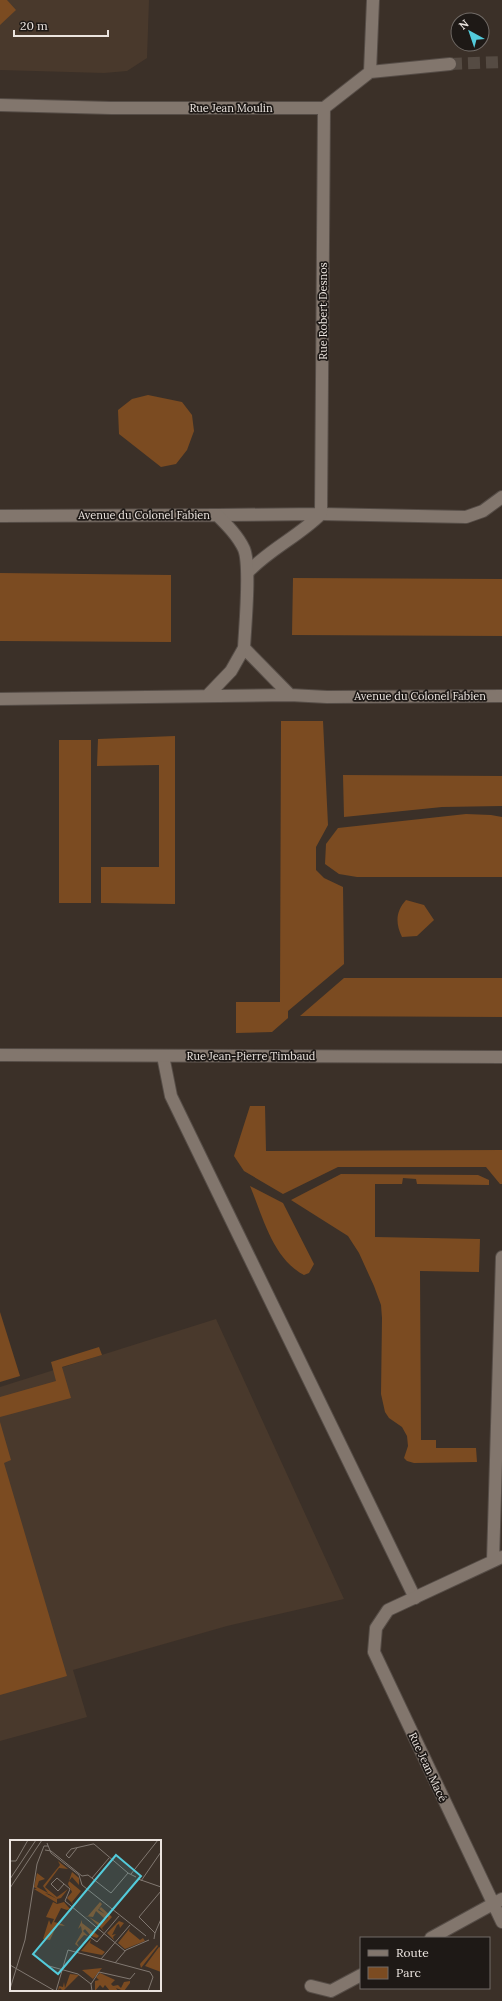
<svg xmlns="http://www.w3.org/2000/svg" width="502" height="2001" viewBox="0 0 502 2001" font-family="Lora,serif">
	<rect width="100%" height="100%" fill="#3b3028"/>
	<!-- built -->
	<path fill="#49392c" d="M0 0H149L147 58 127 71 104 73 0 70Z
		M216 1319 344 1599 227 1626 73 1670 87 1717 0 1741V1387Z"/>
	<!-- green -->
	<path fill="#7b4b21" d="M0 0H7L16 10 0 25Z
		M148 395 182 402 192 415 194 431 187 450 176 464 161 467 119 434 118 410 132 399Z
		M0 573 171 575V642L0 641Z
		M293 578 502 579V636L292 635Z
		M281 721H323L328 825 316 847V870L324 878 343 887 344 964 288 1011V1018L272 1032 236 1033V1002H280Z
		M175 736V904L101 903V867H159V765L97 766 98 739Z
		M59 740H91V903H59Z
		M343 775 502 776V806L442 807 344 817Z
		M466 814 491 815 502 817V877H357L339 874 325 864 326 844 338 828Z
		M406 900 424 905 434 920 417 936 402 937C395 923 396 911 406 900Z
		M344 978H502V1017L300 1016Z
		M250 1106H265L266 1151 502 1150V1184H500L486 1167H338L283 1194 244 1171 234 1156Z
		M341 1174 478 1175 489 1180V1185L417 1184 416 1179 403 1178 402 1184H375V1237L480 1239 479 1272 420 1271 421 1440H436V1448H476L477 1462 414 1463 407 1461 404 1458 408 1446 407 1436 402 1427 389 1418 385 1412 381 1394 382 1318 381 1305 374 1286 359 1253 348 1236 291 1200Z
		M250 1186 283 1203 314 1264 309 1273 304 1275C273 1259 263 1217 250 1186Z
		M0 1312 20 1376 0 1382Z
		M99 1347 102 1355 62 1367 71 1398 0 1417V1397L56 1381 51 1362Z
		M0 1422 11 1460 4 1463 67 1676 0 1695Z"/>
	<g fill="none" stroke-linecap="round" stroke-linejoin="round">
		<!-- street-tunnel -->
		<path stroke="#554b43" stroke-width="12" stroke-dasharray="12 6" stroke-linecap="butt" d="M450 64 502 62"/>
		<defs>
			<path id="lane" d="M321 514 466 517 483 511 502 497
				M163 1056 171 1096 415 1598"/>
			<path id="street" d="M370 72 373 0
				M0 105 111 108H324L370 72 450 64
				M321 514 324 108
				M217 515 321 514
				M248 572C270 549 299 536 321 514
				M0 1055 502 1057
				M502 1557 388 1610 376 1628 374 1652 502 1922
				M493 1561 502 1257
				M431 1938 502 1899
				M311 1986 331 1991 361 1975"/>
			<path id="secondary" d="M0 516 217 515C227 525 238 536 244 549 251 566 245 627 244 648L290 695
				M207 696 231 671 244 648
				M0 699 290 695 327 697 502 696"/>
		</defs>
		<!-- lane casing -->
		<use href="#lane" stroke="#564d47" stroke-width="14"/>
		<!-- street casing -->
		<use href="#street" stroke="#564d47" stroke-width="14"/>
		<!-- secondary casing -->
		<use href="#secondary" stroke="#564d47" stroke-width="14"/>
		<!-- lane -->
		<use href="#lane" stroke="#82766d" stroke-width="12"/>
		<!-- street -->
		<use href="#street" stroke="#82766d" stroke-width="12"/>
		<!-- secondary -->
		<use href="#secondary" stroke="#82766d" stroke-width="12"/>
	</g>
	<g text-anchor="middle" stroke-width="3.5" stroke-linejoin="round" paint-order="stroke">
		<!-- street labels -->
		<g font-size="11" fill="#ebe4df" stroke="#1e1916">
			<text x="231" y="112">Rue Jean Moulin</text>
			<text transform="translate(323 311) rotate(-90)" y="4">Rue Robert Desnos</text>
			<text x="144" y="519">Avenue du Colonel Fabien</text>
			<text x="420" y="700">Avenue du Colonel Fabien</text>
			<text x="251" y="1060">Rue Jean-Pierre Timbaud</text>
			<text transform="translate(428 1767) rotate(65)" y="4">Rue Jean Macé</text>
		</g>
	</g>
	<!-- overview -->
	<g transform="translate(10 1840)">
		<rect width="151" height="151" fill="#3b3028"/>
		<path d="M48 21 58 29 49 28 35 47 47 57 58 49 51 58 47 59 39 54 35 53 47 59V63L24 49H27L24 47 27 33 35 39 29 41 27 47 38 53 33 46 50 25ZM62 32 69 38V45L62 37 59 41 71 51 62 62 64 65 57 58 62 52 58 44ZM43 62 47 64 54 62 60 69 57 70 51 68 44 82 52 84 55 86 47 85 40 100 33 99 39 80 41 85 44 79 36 77ZM90 62 92 64 88 70 95 74 89 69 91 67 102 77 92 88 94 91 79 77 91 84 98 78V76L97 75 95 79 86 71 83 77 75 76H78ZM72 80V83L89 96 87 98 81 96 75 89 73 91 78 96 74 95 67 103 69 107 65 104 72 92 71 86 68 89ZM109 81 114 83 110 88 109 84 107 85 102 95 106 94 103 97 104 100 97 93ZM120 88 119 91 130 100 133 98 135 101 115 109 108 103ZM81 99 80 103 95 112 92 115 71 111ZM147 105 148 106 131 128 130 124ZM149 107 151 108V132L135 126ZM92 128 83 139 72 130ZM90 133 105 140 101 144 103 146 108 145 111 148 114 142 120 141V143L114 151 106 148 108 151H100L95 145 93 148 90 145 85 151V141L89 140 86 137ZM60 134 69 135 53 151 50 148 48 151 49 146 53 147 54 142 55 148Z" fill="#7b4b21"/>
		<path fill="none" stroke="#817871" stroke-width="1" d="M37 3 41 13 69 35 72 45 136 96M67 8 59 18 56 15 61 9 83 4H84L118 33 126 37M35 10 41 11 72 36 78 35 101 53M0 21H6L18 0M121 34 148 0M82 38 99 18M0 39 26 0M128 39 151 47M131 41 151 12M54 44 48 51 41 44 47 38 60 49 55 61 115 111M0 48 32 0M101 53 118 33M145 93 151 79M144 99 145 93 129 77 151 51M66 112 80 97 87 102 109 76M91 119 120 85M105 123 116 110 139 100M0 125 45 151M39 126 68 134 81 144 82 151M81 144 89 132 120 139 125 133M0 149 15 100 27 24 34 6H38M46 151 58 110 140 132 143 137 138 151"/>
		<path fill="#53cbdb" fill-opacity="0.15" stroke="#53cbdb" stroke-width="2" d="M106 15 131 36 48 134 23 114Z"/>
		<rect width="151" height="151" fill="none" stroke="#ebe4df" stroke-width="2"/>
	</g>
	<!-- legend -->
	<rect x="360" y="1937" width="130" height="52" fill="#1e1916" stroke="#706a66"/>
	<rect x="368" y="1950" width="20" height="6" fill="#82766d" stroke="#706a66"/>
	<text x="396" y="1957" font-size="12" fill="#ebe4df">Route</text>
	<rect x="368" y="1967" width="20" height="12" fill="#7b4b21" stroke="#706a66"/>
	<text x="396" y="1977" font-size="12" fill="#ebe4df">Parc</text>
	<!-- north arrow -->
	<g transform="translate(470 32) rotate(320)"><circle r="19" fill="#1e1916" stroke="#706a66"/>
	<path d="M0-3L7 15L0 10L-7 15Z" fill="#53cbdb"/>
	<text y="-6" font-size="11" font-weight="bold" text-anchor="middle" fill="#ebe4df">N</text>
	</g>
	<!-- scale -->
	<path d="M14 30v6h94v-6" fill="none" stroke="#ebe4df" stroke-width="2"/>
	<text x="20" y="30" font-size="12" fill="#ebe4df" stroke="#1e1916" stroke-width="3" paint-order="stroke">20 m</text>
</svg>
